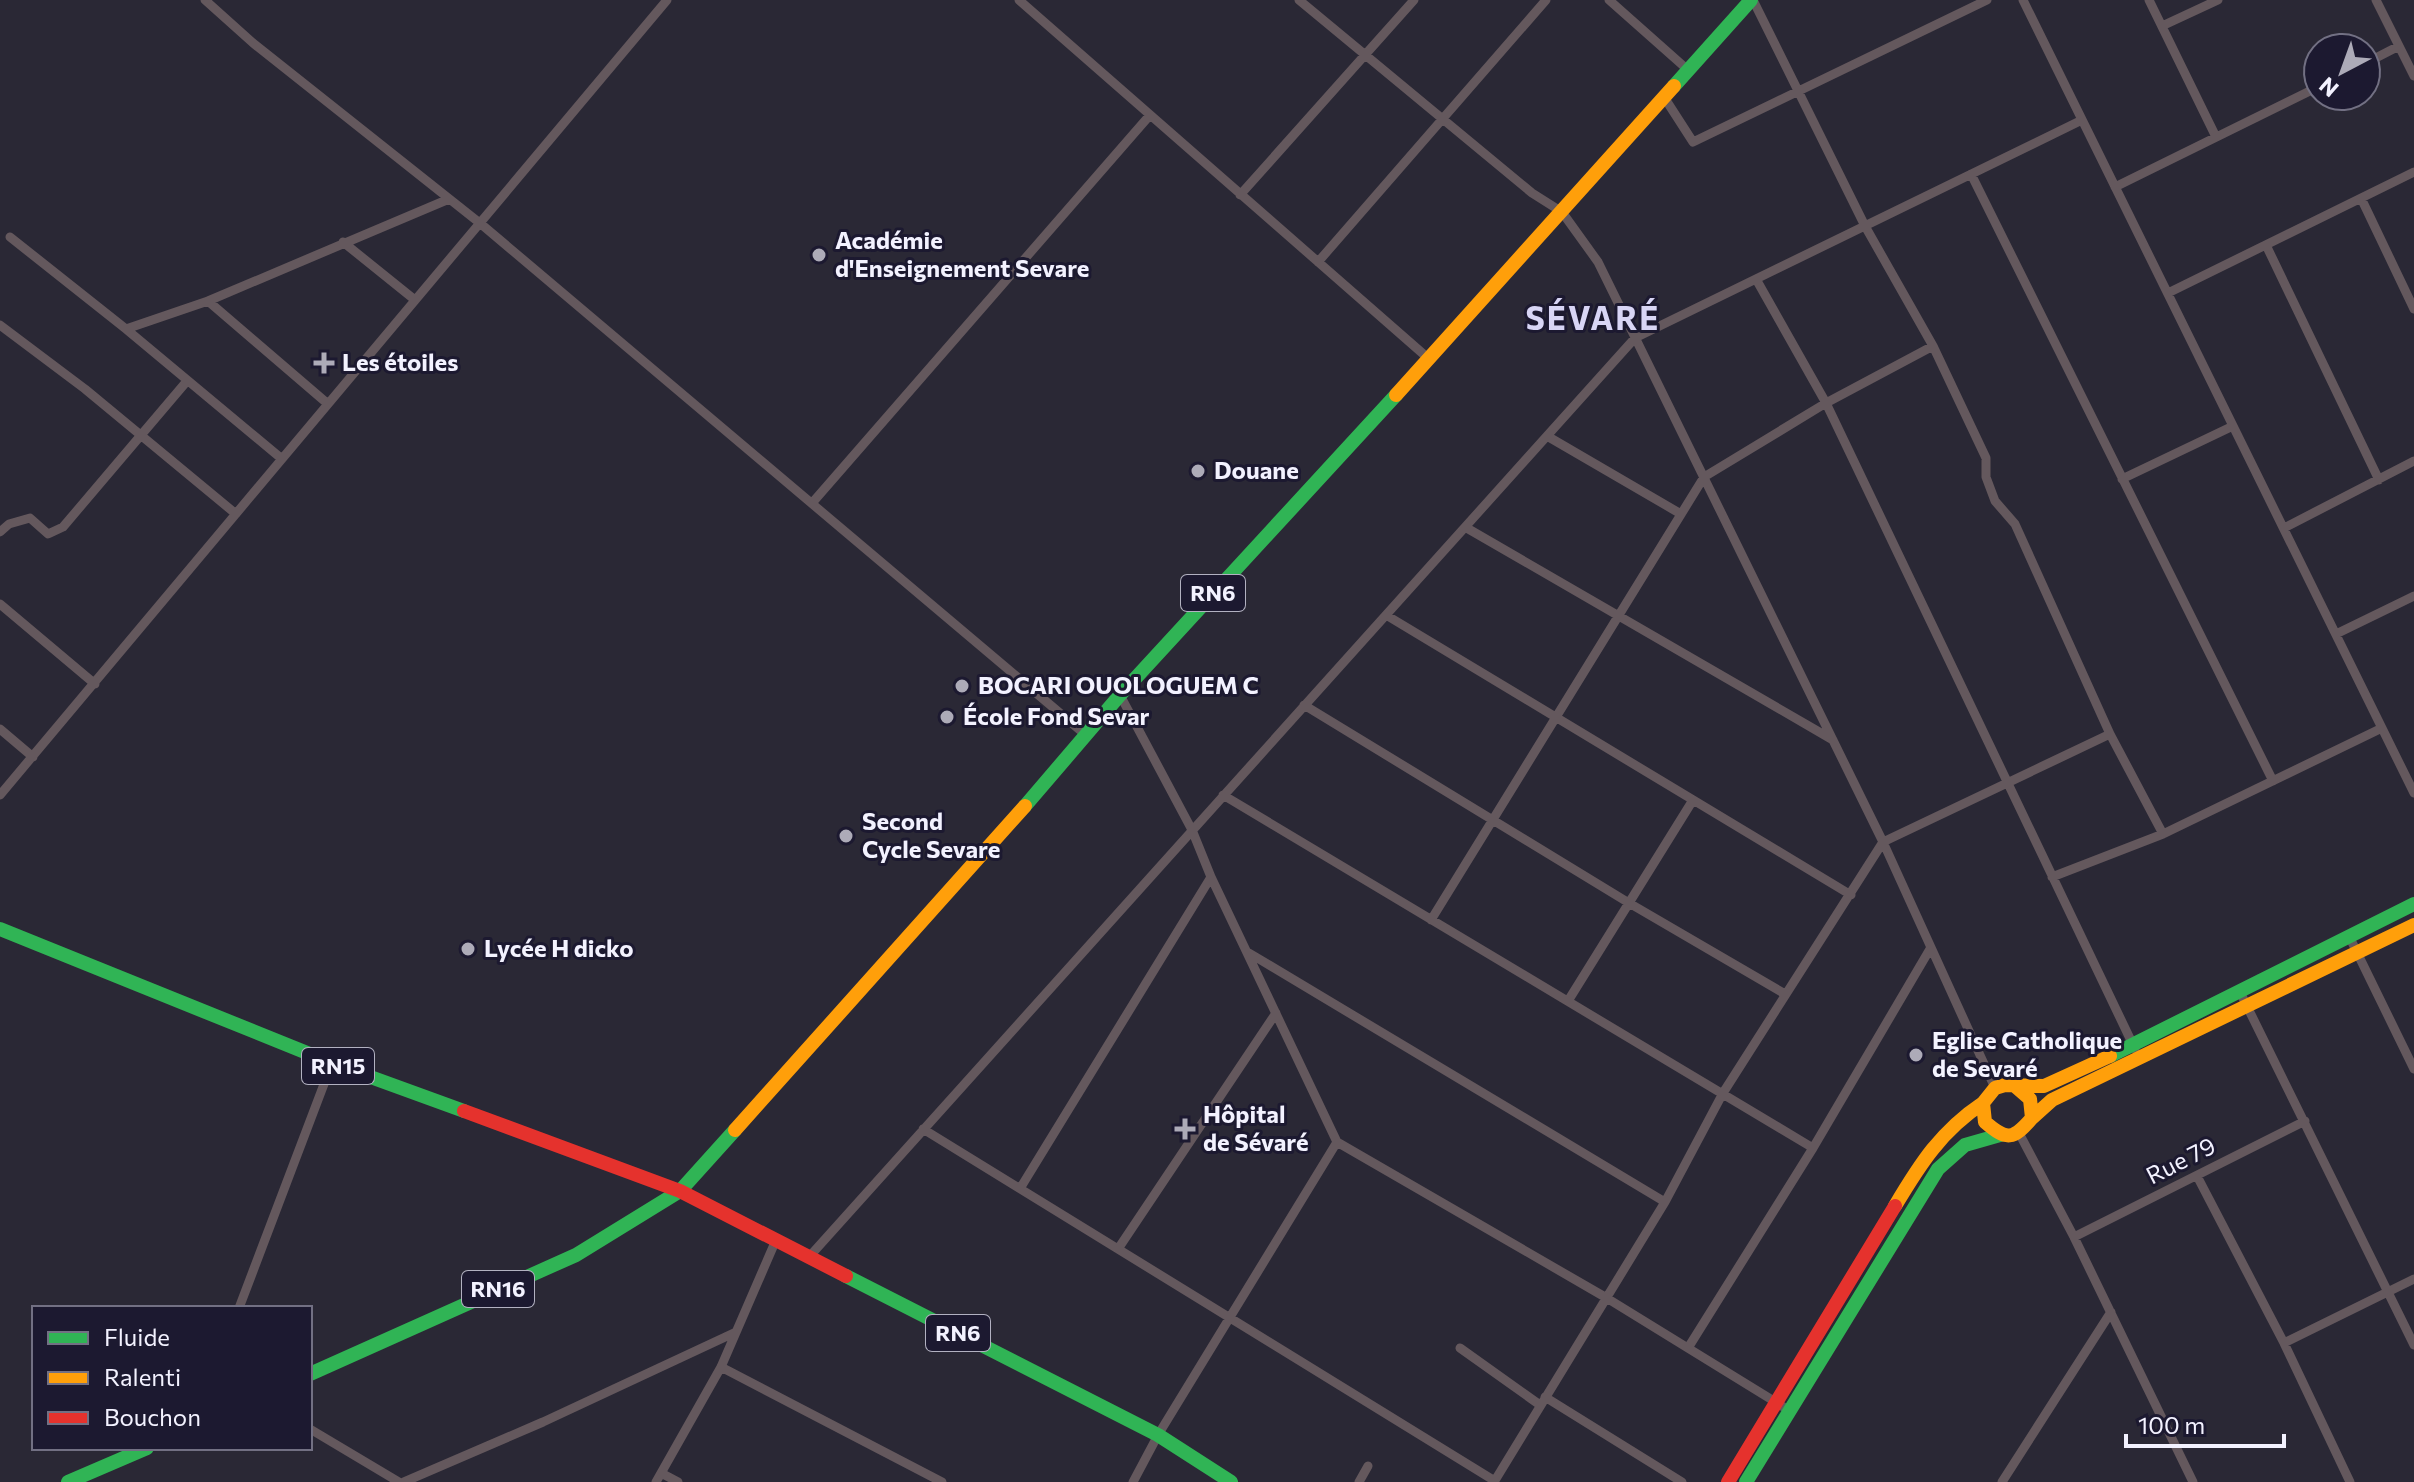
<svg xmlns="http://www.w3.org/2000/svg" width="2414" height="1482" viewBox="0 0 2414 1482" font-family="Commissioner,sans-serif">
	<rect width="100%" height="100%" fill="#2a2835"/>
	<g fill="none" stroke-linecap="round" stroke-linejoin="round">
		<!-- street -->
		<path stroke="#64585d" stroke-width="9" d="M205 0 253 43 481 224 1087 736
			M1019 0 1429 359
			M1299 0 1532 193 1562 212 1598 262 1883 842 1995 1088
			M1609 0 1688 70
			M1753 0 1865 226 1933 346 1986 458V477L1995 501 2015 524 2110 734 2163 834
			M2023 0 2414 793
			M2149 0 2216 137
			M2376 0 2414 76
			M2162 26 2218 0
			M2366 63 2399 46
			M1664 97 1693 142 1987 0
			M1971 174 2273 781
			M2115 187 2318 87
			M1240 195 1414 0
			M2361 198 2414 309
			M10 237 126 329 282 459
			M343 242 415 300
			M2266 245 2379 480
			M1318 262 1546 0
			M1756 279 1826 403 2135 1049
			M2168 293 2414 172
			M208 301 328 404
			M0 325 85 389 236 514
			M126 329 208 301 449 199
			M1547 436 1681 514
			M2122 479 2233 426
			M813 502 1150 115
			M1465 527 1833 740
			M2284 528 2414 461
			M0 532 9 524 30 518 48 534 63 527 187 381
			M0 604 95 684
			M1386 615 1851 895
			M2336 634 2414 596
			M1120 695 1192 830 1211 877 1337 1142 1605 1297 1790 1411
			M1304 705 1629 903 1785 994
			M0 729 33 757
			M0 795 667 0
			M1223 795 1813 1148
			M2052 877 2163 834 2382 728
			M1431 920 1704 477 1826 403 1933 346
			M2349 936 2414 1069
			M1249 953 1665 1202
			M2240 992 2414 1345
			M1568 1001 1693 800
			M923 1129 1495 1481
			M2019 1133 2074 1237 2193 1482
			M2197 1176 2284 1343 2350 1482
			M1021 1187 1211 877
			M2074 1237 2305 1121
			M1118 1249 1276 1013
			M809 1257 1635 338 2082 120
			M239 1308 332 1063
			M2284 1343 2414 1279
			M1460 1348 1540 1405
			M1688 1348 1813 1148 1930 949
			M721 1367 942 1482
			M1545 1397 1682 1482
			M310 1429 399 1482
			M661 1473 678 1482
			M404 1482 543 1422 736 1332
			M656 1482 721 1367 776 1240
			M1133 1482 1158 1435 1337 1142
			M1359 1482 1368 1466
			M1494 1482 1665 1202 1723 1093 1883 842 2110 734
			M2002 1482 2111 1312"/>
		<!-- fast -->
		<path stroke="#30b455" stroke-width="14" d="M1674 86 1751 0
			M1025 806 1120 695 1396 395
			M0 929 332 1063 464 1111
			M2110 1056 2414 904
			M846 1276 1158 1435 1231 1482
			M310 1374 576 1255 680 1191 735 1130
			M68 1482 147 1448
			M1746 1482 1938 1169 1965 1145 2000 1135"/>
		<!-- slow -->
		<path stroke="#ff9f0a" stroke-width="14" d="M1396 395 1674 86
			M2015 1086 2030 1099 2032 1118C2013 1140 2007 1141 1985 1122L1983 1103 1995 1088 2005 1085 2044 1086 2110 1056
			M2032 1118 2052 1100 2414 925
			M735 1130 1025 806
			M1895 1206C1920 1164 1941 1131 1983 1103"/>
		<!-- jam -->
		<path stroke="#e5322d" stroke-width="14" d="M464 1111 680 1191 846 1276
			M1728 1482 1895 1206"/>
	</g>
	<!-- markers -->
	<g fill="#adabb8" stroke="#1c1930" stroke-width="3">
		<circle cx="819" cy="255" r="8"/>
		<path d="M320 351h8v8h8v8h-8v8h-8v-8h-8v-8h8z"/>
		<circle cx="1198" cy="471" r="8"/>
		<circle cx="962" cy="686" r="8"/>
		<circle cx="947" cy="717" r="8"/>
		<circle cx="846" cy="836" r="8"/>
		<circle cx="468" cy="949" r="8"/>
		<circle cx="1916" cy="1055" r="8"/>
		<path d="M1181 1117h8v8h8v8h-8v8h-8v-8h-8v-8h8z"/>
	</g>
	<g text-anchor="middle" stroke-width="6" stroke-linejoin="round" paint-order="stroke">
		<!-- shield labels -->
		<g fill="#1c1930" stroke="#b2b1c1" stroke-width="2">
			<rect x="1181" y="575" width="64" height="36" rx="6"/>
			<rect x="302" y="1048" width="72" height="36" rx="6"/>
			<rect x="462" y="1271" width="72" height="36" rx="6"/>
			<rect x="926" y="1315" width="64" height="36" rx="6"/>
		</g>
		<g font-size="22" font-weight="bold" fill="#f3f2ff">
			<text x="1213" y="601">RN6</text>
			<text x="338" y="1074">RN15</text>
			<text x="498" y="1297">RN16</text>
			<text x="958" y="1341">RN6</text>
		</g>
		<!-- poi labels -->
		<g font-size="24" font-weight="bold" fill="#f3f2ff" stroke="#1c1930" text-anchor="start">
			<text x="835" y="249">Académie<tspan x="835" dy="28">d'Enseignement Sevare</tspan></text>
			<text x="342" y="371">Les étoiles</text>
			<text x="1214" y="479">Douane</text>
			<text x="978" y="694">BOCARI OUOLOGUEM C</text>
			<text x="963" y="725">École Fond Sevar</text>
			<text x="862" y="830">Second<tspan x="862" dy="28">Cycle Sevare</tspan></text>
			<text x="484" y="957">Lycée H dicko</text>
			<text x="1932" y="1049">Eglise Catholique<tspan x="1932" dy="28">de Sevaré</tspan></text>
			<text x="1203" y="1123">Hôpital<tspan x="1203" dy="28">de Sévaré</tspan></text>
		</g>
		<!-- street labels -->
		<g font-size="24" fill="#f3f2ff" stroke="#1c1930">
			<text transform="translate(2181 1161) rotate(-27)" y="8">Rue 79</text>
		</g>
		<!-- district labels -->
		<g font-size="32" font-weight="bold" letter-spacing="2" fill="#d8d5f5" stroke="#1c1930">
			<text x="1593" y="330">SÉVARÉ</text>
		</g>
	</g>
	<!-- legend -->
	<rect x="32" y="1306" width="280" height="144" fill="#1c1930" stroke="#727083" stroke-width="2"/>
	<rect x="48" y="1332" width="40" height="12" fill="#30b455" stroke="#727083" stroke-width="2"/>
	<text x="104" y="1346" font-size="24" fill="#f3f2ff">Fluide</text>
	<rect x="48" y="1372" width="40" height="12" fill="#ff9f0a" stroke="#727083" stroke-width="2"/>
	<text x="104" y="1386" font-size="24" fill="#f3f2ff">Ralenti</text>
	<rect x="48" y="1412" width="40" height="12" fill="#e5322d" stroke="#727083" stroke-width="2"/>
	<text x="104" y="1426" font-size="24" fill="#f3f2ff">Bouchon</text>
	<!-- north arrow -->
	<g transform="translate(2342 72) rotate(221)"><circle r="38" fill="#1c1930" stroke="#727083" stroke-width="2"/>
	<path d="M0-6L14 30L0 20L-14 30Z" fill="#adabb8"/>
	<text y="-12" font-size="22" font-weight="bold" text-anchor="middle" fill="#f3f2ff">N</text>
	</g>
	<!-- scale -->
	<path d="M2126 1434v12h158v-12" fill="none" stroke="#f3f2ff" stroke-width="4"/>
	<text x="2138" y="1434" font-size="24" fill="#f3f2ff" stroke="#1c1930" stroke-width="6" paint-order="stroke">100 m</text>
</svg>
